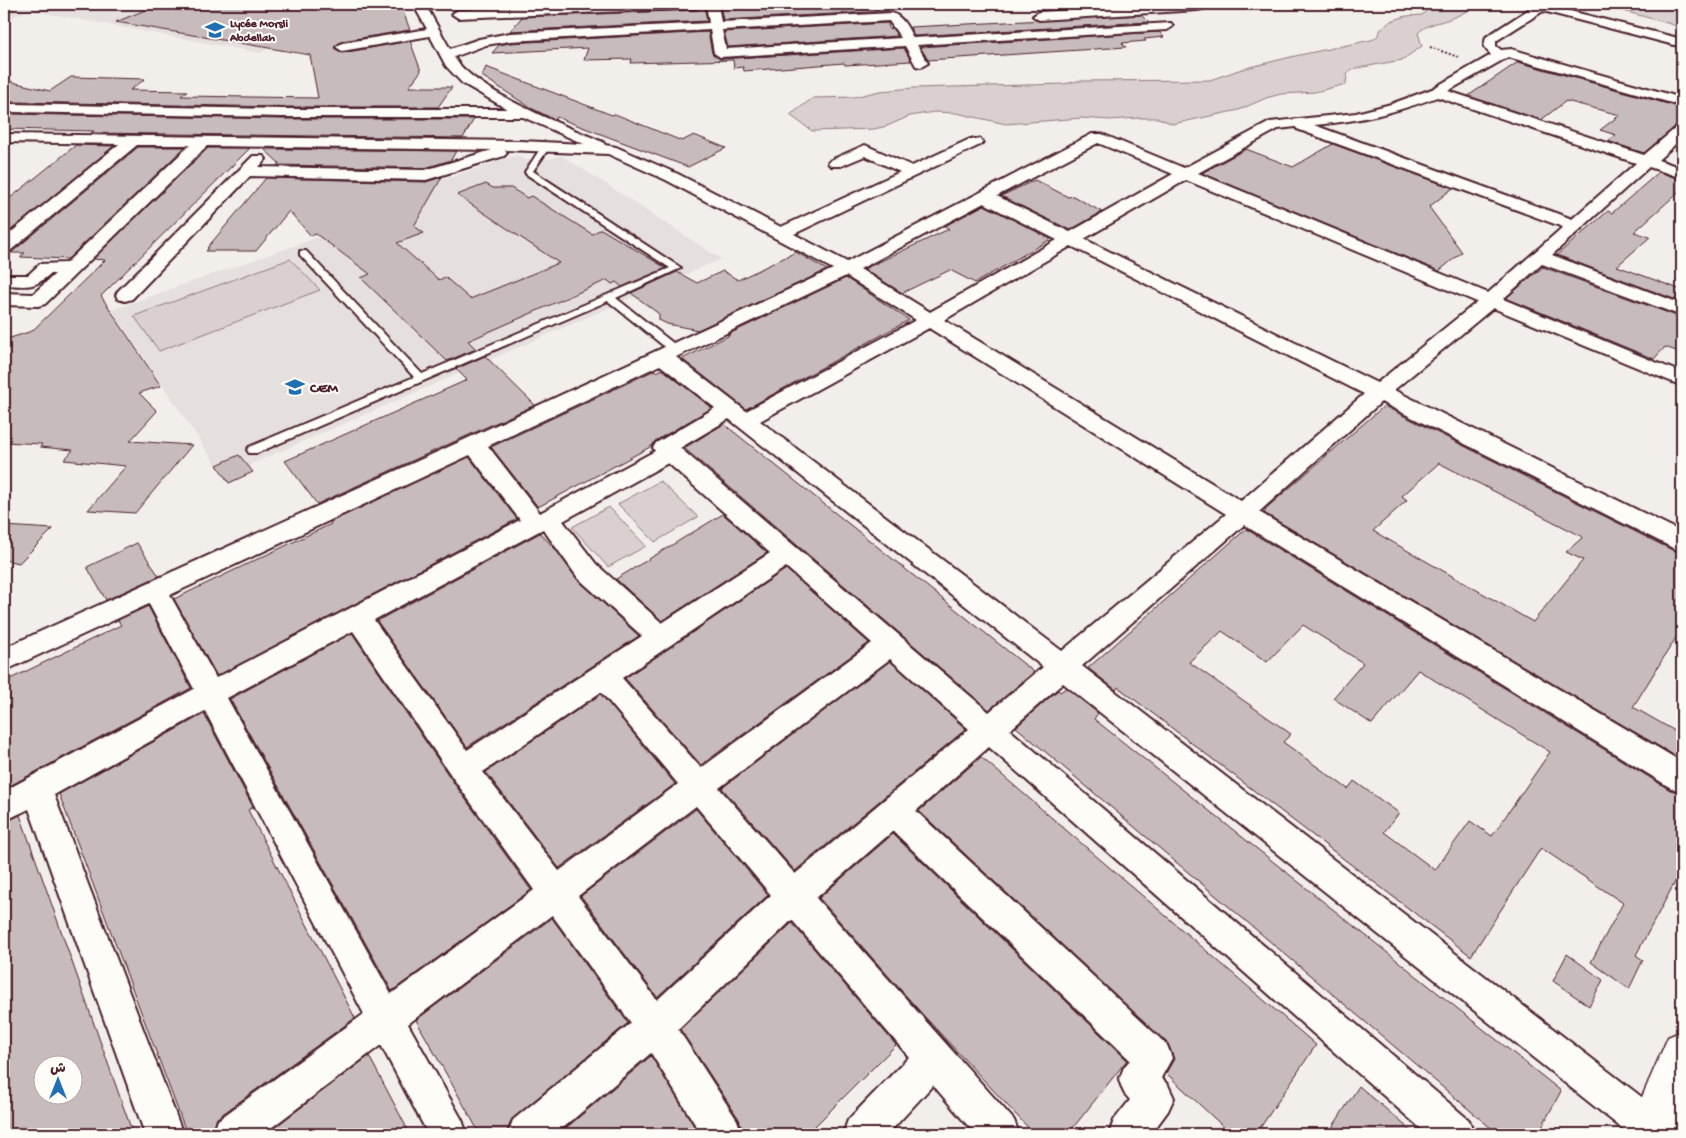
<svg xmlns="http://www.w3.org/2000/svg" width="1686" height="1138" viewBox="0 0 1686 1138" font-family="'Gochi Hand','Playpen Sans Arabic',sans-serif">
	<rect width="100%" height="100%" fill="#f2efeb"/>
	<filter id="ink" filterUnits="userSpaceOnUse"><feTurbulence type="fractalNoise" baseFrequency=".02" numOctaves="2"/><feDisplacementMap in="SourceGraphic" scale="10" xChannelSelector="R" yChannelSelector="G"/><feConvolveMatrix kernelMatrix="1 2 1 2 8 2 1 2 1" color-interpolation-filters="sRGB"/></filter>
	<g filter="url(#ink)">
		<!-- built -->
		<path fill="#e5dfdd" d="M4 4H346L271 40 281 42 260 53 29 10 4 20Z
			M517 155 526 160 550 159 561 155 721 259 249 465 253 472 229 484 112 310 401 208 387 199Z"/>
		<!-- green -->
		<path fill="#d9d0cf" stroke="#92787d" d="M1432 4H1476L1475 7C1467 11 1460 15 1452 18 1441 23 1427 23 1418 33L1422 46 1402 60 1352 69 1347 75 1346 84 1315 92 1281 94 1266 98 1239 110 1173 124 1158 118H1139L1110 120 1081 118 1006 124 956 113 934 112 910 116 887 126 874 129 812 131 790 115 813 98 854 97 880 91 913 88 1064 84 1078 81 1210 80 1242 69 1295 56 1371 40 1376 38 1381 29 1391 21 1406 16 1422 15 1433 6Z
			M1586 4H1682V29L1671 24 1609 7Z
			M290 259 320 290 159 351 134 316Z
			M660 481 698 517 655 542 618 504Z
			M609 507 646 546 608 567 572 527Z"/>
		<!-- building -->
		<path fill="#c8bbbb" stroke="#4a1f2b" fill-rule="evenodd" d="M160 4H382L401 6 410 30 342 41 334 48 342 53 410 41 421 71 409 87H452L438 107H282L12 102 4 100V80L50 91 71 77 145 79 130 90 187 91 181 96 318 98 310 55 116 22Z
			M720 4 887 5 888 11 723 20Z
			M704 5 707 21 510 31 522 17 697 10Z
			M1141 15 1148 22 914 36 910 27Z
			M888 23 889 29 892 28 898 36 728 47 724 32Z
			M708 32 712 53 720 59 904 48 911 61 845 65 844 63 744 71 743 67 734 68 733 60 631 63 632 59 584 60 588 48 492 53 499 45 510 43Z
			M1159 32 1164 37 1144 39 1146 41 1122 43 1126 47 943 59 928 60 920 47Z
			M1518 62 1682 108V124L1676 126 1644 153 1608 141 1616 135 1600 130 1620 115 1566 101 1541 120 1468 96Z
			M486 67 612 115 615 114 682 141 694 135 726 148 688 167 569 122 557 117 555 120 531 108 482 76Z
			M4 112 12 114 282 119H474L463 138 91 133 94 131 4 129Z
			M1333 144 1453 188 1429 207 1462 252 1439 271 1202 173 1246 149 1293 167Z
			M76 145 114 146 4 236V203Z
			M138 147H185L68 259 20 257 25 253H11Z
			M208 148H250L101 296 161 386 139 393 157 411 130 441 192 445 135 513 88 510 126 466 64 460 73 450 40 447 42 444 4 442V340L32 331 105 260 93 259Z
			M264 149 456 151 451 160 425 168 277 165 279 163Z
			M1659 172 1682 180V189L1634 232 1650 237 1617 266 1682 290V302L1557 255 1608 211 1612 213Z
			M442 177 414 226 424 233 397 243 439 280 445 277 470 299 559 263 457 195 486 184 493 188H511L527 198 531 196 592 234 601 229 666 268 622 287 616 282 612 284 607 280 468 341 476 349 447 361 361 278 370 274 316 234 311 236 289 211 256 251H206L209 248H207L266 178 426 182Z
			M1035 180 1068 197 1073 196 1102 212 1070 230 1001 196Z
			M984 205 1051 239 975 283 950 270 902 293 864 269 949 229 945 226Z
			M796 252 827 270 698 330 667 324 659 320V314L631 293 677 272 697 283 723 271 738 280Z
			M1543 267 1682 318V353L1665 347 1654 359 1506 298Z
			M846 278 909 320 746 409 682 359 730 335H727Z
			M485 356 535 405 317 504 285 461 467 380 456 369Z
			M662 369 712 408 655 441 652 446 538 507 491 447 655 370 657 372Z
			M1384 406 1672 550 1682 553V628L1633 707 1682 735V760L1264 513 1266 511 1264 510ZM1439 463 1583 537 1566 552 1583 560 1533 622 1373 531 1407 500 1402 496Z
			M724 424 1034 672 989 710 684 448Z
			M239 455 253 472 229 483 217 465Z
			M469 457 517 519 217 676 174 599 331 524 330 522Z
			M723 514 767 553 662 621 616 579Z
			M4 526 53 529 19 563 4 560Z
			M1246 529 1670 790 1682 793V869L1636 955 1643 960 1629 989 1591 962 1623 903 1541 848 1471 956 1118 687 1116 690 1088 668ZM1303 625 1363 663 1333 698 1372 724 1418 670 1550 752 1492 836 1470 821 1435 870 1384 832 1399 813 1354 781 1348 789 1283 742 1291 734 1189 662 1222 631 1267 662Z
			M540 533 556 550 577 579 639 636 467 747 377 621Z
			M137 543 159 576 106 600 87 567Z
			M786 569 869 643 701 765 625 678Z
			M148 606 191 688 4 789V682L121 625 118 620Z
			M352 633 451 779 531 890 392 991 230 699Z
			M890 661 966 729 795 871 722 788Z
			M1066 688 1098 713 1094 719 1561 1091 1538 1134H1498L1016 727 1058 690 1060 692Z
			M601 694 675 784 559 868 486 772Z
			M204 714 253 807 248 810 355 1018 217 1118 211 1134H187L59 794Z
			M981 757 1316 1045 1256 1134H1231L1166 1073 1174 1059 1168 1044 919 811Z
			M696 809 768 895 657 997 581 896Z
			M20 815 133 1134H4V823ZM42 1066H72V1096H42Z
			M893 834 1127 1060 1068 1134H1034L924 1016 819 898Z
			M552 918 628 1023 512 1119 506 1134H480L416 1020Z
			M792 923 896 1045 807 1134H744L739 1119 680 1029Z
			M1567 954 1603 980 1589 1006 1553 981Z
			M369 1056 410 1134H266Z
			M651 1056 699 1134H559Z
			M1359 1086 1415 1134H1328Z"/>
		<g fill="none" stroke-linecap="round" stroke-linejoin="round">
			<defs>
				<path id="lane" d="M542 146 549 148 533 171 681 268 616 298 678 347V351H670L608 301 257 453H249L247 450 249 447 414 377 300 255V251H306L422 374 670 268 526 174 525 172Z"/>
				<path id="street" d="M413 4H425L450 49 479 39 510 33 709 23 706 4H718L721 22 892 13C903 17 908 28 913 38L1171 23 1173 26 1167 30 917 45 928 63 921 67 916 66 905 46 720 57 714 53 710 30 510 41 486 45 454 57C474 91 566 126 603 142L605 145 616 147 678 174 781 227 900 172 865 156 841 166H831L828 163 831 160 865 145 912 166 970 139H980L983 142 980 145 794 234 847 262 1092 134H1102L1184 168 1270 122 1356 113 1391 104 1432 89 1491 55 1484 47 1486 37 1537 4H1542L1682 39V47L1543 11 1496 41V46L1501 50 1511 49 1682 98V106L1508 57 1448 91 1644 155 1677 127 1682 126V138L1658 160 1682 168V178L1649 167 1552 255 1682 304V316L1542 264 1503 299 1682 373V386L1493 308 1394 390 1682 532V551L1673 548 1381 402 1259 512 1682 762V791L1671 788 1244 525 1082 666 1643 1098 1655 1093 1668 1099 1682 1109V1134H1629L1063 683 1010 730 1469 1120 1474 1134H1427L989 747 916 811 1167 1045 1172 1058 1161 1078 1168 1085 1174 1098 1168 1111 1151 1134H1109L1114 1120 1130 1100 1124 1093 1119 1080 1124 1067 1130 1060 893 831 816 898 1014 1120 1019 1134H975L933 1085 888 1134H843L848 1120 909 1057 792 920 678 1029 737 1120 742 1134H701L651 1053 556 1134H508L513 1120 631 1023 552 915 408 1024 462 1120 467 1134H428L381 1045 263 1134H213L218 1120 364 1014 205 711 54 795 183 1134H145L29 809 4 821V791L194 689 149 604 4 671V648L466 439 833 269 666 180 608 154 505 150 507 153 504 156 426 180 250 176 132 299 125 301 118 299 116 295 118 291 253 156H263L266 159 259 167 425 170 492 150 207 146 45 304 38 306 4 305V293L33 294 55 274H50C34 289 26 286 4 285V275H28L40 264 66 263 190 145H137L10 251 4 252V238L119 144 4 142V134L521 141 584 144 523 117H282L12 112 4 110V102L12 104 282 109H507L462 83 446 66 430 36 342 51 336 47 342 43 427 29ZM889 21 901 38 726 49 722 30ZM1437 97 1636 163 1572 219 1314 125C1361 121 1394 113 1437 97ZM1296 127 1297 129 1563 227 1488 293 1198 173 1278 129ZM1098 143 1173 174 1070 232 997 196ZM1186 180 1477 302 1377 383 1084 239ZM984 203 1057 240 930 312 860 269ZM1071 246 1364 394 1241 501 944 320ZM846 276 916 320 746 411 676 357ZM929 328 1226 514 1062 651 760 421ZM660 365 715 408 656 443 653 448 655 451 540 513 488 446ZM729 419 1043 667 989 712 680 448ZM470 455 520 520 216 678 170 595ZM668 463 770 553 662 623 596 564 563 521ZM543 529 578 578 642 636 467 750 374 620ZM786 567 872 643 701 768 622 678ZM353 631 453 778 534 890 391 994 227 698ZM890 659 969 729 795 874 719 788ZM601 692 678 784 559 871 483 772ZM696 806 771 895 657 1000 578 896Z
					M618 4H703L697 8 458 18 452 14 458 10Z
					M1176 4H1215L1213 7 1197 10 1039 20 1033 16 1039 12Z"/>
				<path id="secondary" d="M1682 1031V1099L1668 1134H1626L1668 1037Z"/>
			</defs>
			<!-- lane casing -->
			<use href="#lane" stroke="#4a1f2b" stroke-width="4"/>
			<!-- street casing -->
			<use href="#street" stroke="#4a1f2b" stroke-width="4"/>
			<!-- secondary casing -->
			<use href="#secondary" stroke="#4a1f2b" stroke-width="3"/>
			<!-- path -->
			<path stroke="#4a1f2b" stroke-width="2" stroke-dasharray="2 2" stroke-linecap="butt" d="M1430 47 1458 57"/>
			<!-- lane -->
			<use href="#lane" fill="#fdfcf7" fill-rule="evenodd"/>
			<!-- street -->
			<use href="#street" fill="#fdfcf7" fill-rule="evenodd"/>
			<!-- secondary -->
			<use href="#secondary" fill="#fdfcf7" fill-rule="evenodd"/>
		</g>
	</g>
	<!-- icons -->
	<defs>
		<symbol id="school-bare" viewBox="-9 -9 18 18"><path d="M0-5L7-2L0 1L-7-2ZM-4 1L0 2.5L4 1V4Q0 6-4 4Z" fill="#1f6fb2" stroke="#fdfcf7" stroke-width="2.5" paint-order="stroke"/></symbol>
	</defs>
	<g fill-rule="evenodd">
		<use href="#school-bare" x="201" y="16" width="28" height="28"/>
		<use href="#school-bare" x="281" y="373" width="28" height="28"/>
	</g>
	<g text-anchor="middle" stroke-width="4" stroke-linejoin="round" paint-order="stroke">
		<!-- far-poi labels -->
		<g font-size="12" font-weight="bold" fill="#4a1f2b" stroke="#fdfcf7" text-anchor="start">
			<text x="230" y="27">Lycée Morsli<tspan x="230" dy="14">Abdellah</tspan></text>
		</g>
		<!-- poi labels -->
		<g font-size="15" font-weight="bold" fill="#4a1f2b" stroke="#fdfcf7" text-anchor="start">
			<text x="310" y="392">CEM</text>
		</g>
	</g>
	<!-- margin -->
	<rect width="1686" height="1138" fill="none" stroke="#fdfcf7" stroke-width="20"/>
	<rect x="10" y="10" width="1666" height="1118" fill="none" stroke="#4a1f2b" stroke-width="2" filter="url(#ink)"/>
	<!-- north arrow -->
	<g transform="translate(58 1080)"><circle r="24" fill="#fdfcf7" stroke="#b5a4a5"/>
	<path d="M0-4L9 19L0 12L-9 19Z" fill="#1f6fb2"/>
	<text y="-8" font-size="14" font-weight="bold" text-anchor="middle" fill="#4a1f2b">ش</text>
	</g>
</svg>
